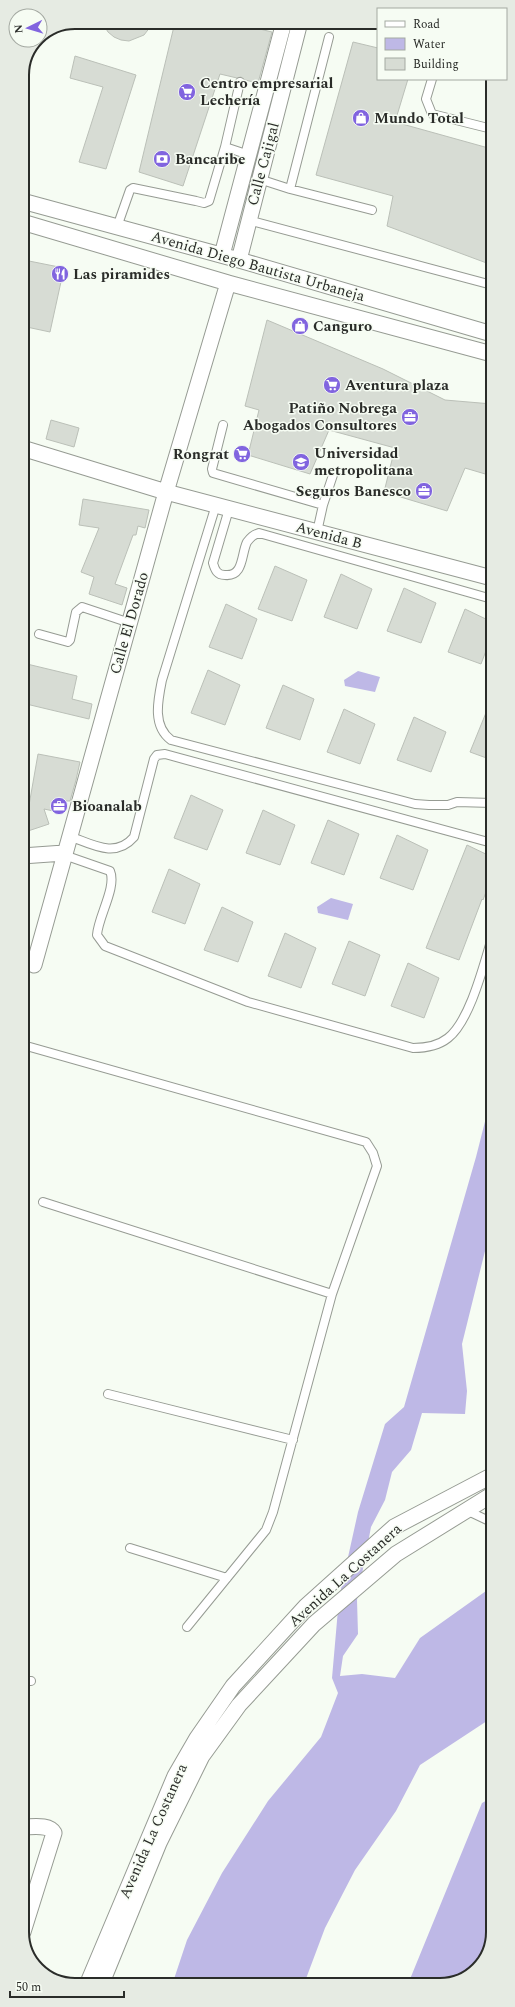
<svg xmlns="http://www.w3.org/2000/svg" width="515" height="2007" viewBox="0 0 515 2007" font-family="Spectral,serif">
	<rect width="100%" height="100%" fill="#f6fcf3"/>
	<!-- water -->
	<path fill="#beb8e6" d="M358 671 380 677 375 692 345 686 344 680Z
		M331 898 353 904 348 920 318 913 317 907Z
		M493 1090V1187L486 1247 462 1344 467 1391 465 1414 422 1413 411 1450 392 1472 385 1500 371 1527 357 1600 358 1634 343 1656 340 1676 362 1674 395 1678 420 1638 493 1586V1717L420 1765 396 1811 355 1870 325 1928 304 1984 172 1985 187 1940 222 1873 268 1801 321 1737 338 1693 332 1678 339 1598 358 1512 385 1424 404 1407 476 1157Z
		M493 1797V1933L480 1967 450 1984H408L482 1803Z"/>
	<!-- building -->
	<path fill="#d7dcd4" stroke="#bbc0b8" d="M102 22H154L144 35 129 41 121 40 114 37 108 32Z
		M175 22H231L272 32 258 83 245 80 241 77 237 78 220 74 183 186 139 172Z
		M353 42 378 48V79H408L395 122 492 149V265L387 226 393 196 316 175Z
		M75 56 136 75 106 169 79 162 103 87 70 78Z
		M29 261 64 268 50 332 22 326V296Z
		M267 320 383 369 445 400 492 404V476L465 468 447 511 384 492 395 448 329 430 310 474 248 455 259 410 245 406Z
		M51 420 79 428 74 447 46 439Z
		M83 499 149 510 145 528 138 526 136 535H133L115 584 127 588 122 605 89 594 94 577 81 572 99 528 79 525Z
		M275 566 307 580 292 621 258 609Z
		M341 574 372 589 357 629 324 617Z
		M404 588 436 603 421 643 387 631Z
		M226 604 257 619 242 659 209 647Z
		M465 609 492 622V635L481 664 448 652Z
		M27 664 77 676 72 699 92 704 89 719 22 703V685Z
		M208 670 240 685 225 725 191 713Z
		M283 685 314 699 300 740 266 728Z
		M492 698V760L470 752Z
		M344 709 375 724 360 764 327 752Z
		M414 717 446 732 431 772 397 760Z
		M38 754 80 762 76 780 70 801H66L63 813 44 809 49 824 22 833V812L28 811Z
		M191 795 223 810 207 850 174 838Z
		M263 810 295 825 280 865 246 853Z
		M328 820 359 834 344 875 311 863Z
		M397 835 428 850 413 890 380 878Z
		M467 845 492 857V876L483 900 482 899 459 960 426 948Z
		M169 869 200 884 185 924 152 912Z
		M222 907 253 922 238 962 204 950Z
		M285 933 316 948 301 988 268 976Z
		M349 941 380 955 365 996 332 984Z
		M408 963 439 978 424 1018 391 1006Z"/>
	<g fill="none" stroke-linecap="round" stroke-linejoin="round">
		<defs>
			<path id="lane" d="M432 79 426 99 432 114 492 129
				M240 82 225 147 249 155
				M259 179 290 189 372 210
				M290 189 329 37
				M248 220 492 285
				M117 227 130 190 133 188 196 201 204 203 209 201 225 147
				M223 425 212 469 213 473 323 505 317 532
				M216 505 162 680C158 700 152 726 171 740L415 804 429 805H448L457 802 492 803
				M323 505 333 475
				M229 509 213 563C215 570 217 575 225 575 244 577 241 554 247 542 251 537 253 535 259 533L492 599
				M39 634 68 642 70 640 76 612 82 607 130 623
				M69 836C92 844 115 859 134 837L154 759 157 755 165 754 492 843
				M64 855 110 871C117 887 98 917 97 935L105 946 248 1002 413 1048C425 1048 438 1046 448 1038 470 1021 484 964 492 938
				M23 1047H30L366 1142 373 1153 377 1166 332 1294 273 1512 266 1530 187 1627
				M43 1202 332 1294
				M108 1394 293 1440
				M468 1511 487 1520H493
				M130 1548 227 1578
				M23 1681H31"/>
			<path id="street" d="M22 201 239 260 492 334
				M22 222 228 283 492 354
				M222 255 284 22
				M239 260 300 22
				M22 448 166 492 492 578
				M22 856 64 853
				M34 965 166 492 228 283
				M23 1827C33 1827 49 1824 54 1833L23 1932
				M87 1985 175 1776 197 1738 233 1686 306 1606 394 1527 493 1475
				M101 1985 159 1843 202 1756 239 1705 314 1624 396 1554 493 1494"/>
		</defs>
		<!-- lane casing -->
		<use href="#lane" stroke="#969b93" stroke-width="10"/>
		<!-- street casing -->
		<use href="#street" stroke="#969b93" stroke-width="17"/>
		<!-- lane -->
		<use href="#lane" stroke="#fff" stroke-width="8"/>
		<!-- street -->
		<use href="#street" stroke="#fff" stroke-width="15"/>
	</g>
	<!-- icons -->
	<defs>
		<symbol id="supermarket-disc" viewBox="-11 -11 22 22"><circle r="9.5" fill="#8164df" stroke="#f6fcf3"/><path d="M-6-5.5h2.5l.6 2H6L4.5 2H-2.5L-4.4-4H-6ZM-1.5 3.2a1.3 1.3 0 1 0 .1 0ZM3 3.2a1.3 1.3 0 1 0 .1 0Z" fill="#fff"/></symbol>
		<symbol id="shop-disc" viewBox="-11 -11 22 22"><circle r="9.5" fill="#8164df" stroke="#f6fcf3"/><path d="M-5-2.5h2.3a2.7 3.5 0 0 1 5.4 0H5L5.5 6h-11ZM-1.5-2.5h3a1.5 2.3 0 0 0-3 0Z" fill="#fff"/></symbol>
		<symbol id="bank-disc" viewBox="-11 -11 22 22"><circle r="9.5" fill="#8164df" stroke="#f6fcf3"/><path d="M-6-4H6V4H-6ZM0-2.3a2.3 2.3 0 1 0 0 4.6a2.3 2.3 0 1 0 0-4.6Z" fill="#fff"/></symbol>
		<symbol id="restaurant-disc" viewBox="-11 -11 22 22"><circle r="9.5" fill="#8164df" stroke="#f6fcf3"/><path d="M-5-6h1v4h1v-4h1v4h1v-4h1v5L-1.5 .5V6h-2V.5L-5-1ZM5-6V6H3V1.5H1.5Q1.5-4 5-6Z" fill="#fff"/></symbol>
		<symbol id="office-disc" viewBox="-11 -11 22 22"><circle r="9.5" fill="#8164df" stroke="#f6fcf3"/><path d="M-6-3h4V-5.5h4V-3h4V5H-6ZM-1-4.5V-3h2v-1.5ZM-6 0V1H6V0Z" fill="#fff"/></symbol>
		<symbol id="university-disc" viewBox="-11 -11 22 22"><circle r="9.5" fill="#8164df" stroke="#f6fcf3"/><path d="M0-5L7-2L0 1L-7-2ZM-4 1L0 2.5L4 1V4Q0 6-4 4Z" fill="#fff"/></symbol>
	</defs>
	<g fill-rule="evenodd">
		<use href="#supermarket-disc" x="177" y="82" width="20" height="20"/>
		<use href="#shop-disc" x="351" y="108" width="20" height="20"/>
		<use href="#bank-disc" x="152" y="149" width="20" height="20"/>
		<use href="#restaurant-disc" x="50" y="264" width="20" height="20"/>
		<use href="#shop-disc" x="290" y="316" width="20" height="20"/>
		<use href="#supermarket-disc" x="322" y="375" width="20" height="20"/>
		<use href="#office-disc" x="400" y="407" width="20" height="20"/>
		<use href="#supermarket-disc" x="232" y="444" width="20" height="20"/>
		<use href="#university-disc" x="291" y="452" width="20" height="20"/>
		<use href="#office-disc" x="414" y="481" width="20" height="20"/>
		<use href="#office-disc" x="49" y="796" width="20" height="20"/>
	</g>
	<g text-anchor="middle" stroke-width="3" stroke-linejoin="round" paint-order="stroke">
		<!-- poi labels -->
		<g font-size="15" font-weight="bold" fill="#2a2c29" stroke="#f6fcf3" text-anchor="start">
			<text x="200" y="88">Centro empresarial<tspan x="200" dy="17">Lechería</tspan></text>
			<text x="374" y="123">Mundo Total</text>
			<text x="175" y="164">Bancaribe</text>
			<text x="73" y="279">Las piramides</text>
			<text x="313" y="331">Canguro</text>
			<text x="345" y="390">Aventura plaza</text>
			<text x="397" y="413" text-anchor="end">Patiño Nobrega<tspan x="397" dy="17">Abogados Consultores</tspan></text>
			<text x="314" y="458">Universidad<tspan x="314" dy="17">metropolitana</tspan></text>
			<text x="229" y="459" text-anchor="end">Rongrat</text>
			<text x="411" y="496" text-anchor="end">Seguros Banesco</text>
			<text x="72" y="811">Bioanalab</text>
		</g>
		<!-- street labels -->
		<g font-size="15" fill="#2a2c29" stroke="#f6fcf3">
			<text transform="translate(263 164) rotate(-75)" y="5">Calle Cajigal</text>
			<text transform="translate(258 266) rotate(16)" y="5">Avenida Diego Bautista Urbaneja</text>
			<text transform="translate(329 535) rotate(15)" y="5">Avenida B</text>
			<text transform="translate(129 623) rotate(-74)" y="5">Calle El Dorado</text>
			<text transform="translate(345 1575) rotate(-42)" y="5">Avenida La Costanera</text>
			<text transform="translate(153 1831) rotate(-66)" y="5">Avenida La Costanera</text>
		</g>
	</g>
	<!-- crop -->
	<path d="M0 0H515V2007H0ZM75 29H440A46 46 0 0 1 486 75V1932A46 46 0 0 1 440 1978H75A46 46 0 0 1 29 1932V75A46 46 0 0 1 75 29Z" fill="#e6ebe3" fill-rule="evenodd"/>
	<path fill="none" stroke="#2a2c29" stroke-width="2" d="M75 29H440A46 46 0 0 1 486 75V1932A46 46 0 0 1 440 1978H75A46 46 0 0 1 29 1932V75A46 46 0 0 1 75 29Z"/>
	<!-- legend -->
	<rect x="377" y="8" width="130" height="72" fill="#f6fcf3" stroke="#a4a9a2"/>
	<rect x="385" y="21" width="20" height="6" fill="#ffffff" stroke="#a4a9a2"/>
	<text x="413" y="28" font-size="12" fill="#2a2c29">Road</text>
	<rect x="385" y="38" width="20" height="12" fill="#beb8e6" stroke="#a4a9a2"/>
	<text x="413" y="48" font-size="12" fill="#2a2c29">Water</text>
	<rect x="385" y="58" width="20" height="12" fill="#d7dcd4" stroke="#a4a9a2"/>
	<text x="413" y="68" font-size="12" fill="#2a2c29">Building</text>
	<!-- north arrow -->
	<g transform="translate(28 28) rotate(265)"><circle r="19" fill="#f6fcf3" stroke="#a4a9a2"/>
	<path d="M0-3L7 15L0 10L-7 15Z" fill="#8164df"/>
	<text y="-6" font-size="11" font-weight="bold" text-anchor="middle" fill="#2a2c29">N</text>
	</g>
	<!-- scale -->
	<path d="M10 1991v6h114v-6" fill="none" stroke="#2a2c29" stroke-width="2"/>
	<text x="16" y="1991" font-size="12" fill="#2a2c29" stroke="#f6fcf3" stroke-width="3" paint-order="stroke">50 m</text>
</svg>
